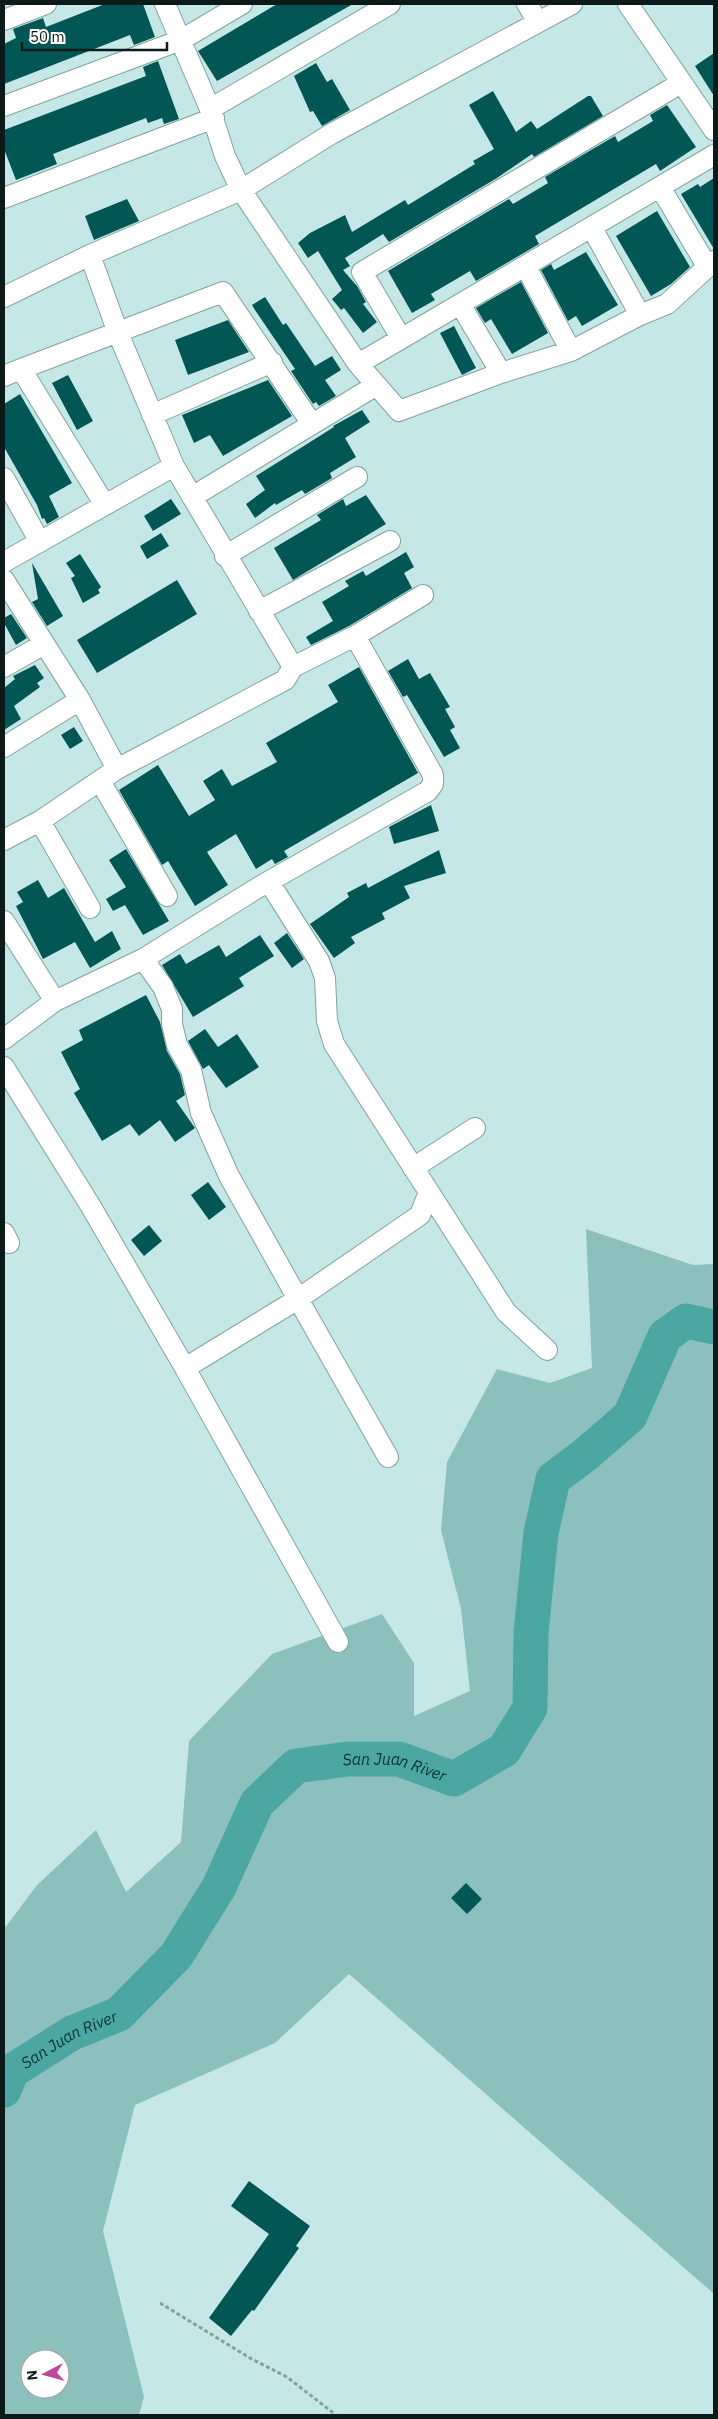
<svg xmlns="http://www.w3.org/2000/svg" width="718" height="2419" viewBox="0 0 718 2419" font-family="'IBM Plex Sans',sans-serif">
	<rect width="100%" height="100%" fill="#c5e8e6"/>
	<!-- green -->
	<path fill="#8bc0bd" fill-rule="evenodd" d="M586 1229 693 1265 714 1264V2294L349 1974 275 2043 135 2105 103 2231 144 2397 139 2415H4V1929L37 1885 96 1830 126 1892 181 1842 189 1741 272 1654 382 1614 414 1663V1716L470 1691 461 1609 441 1530 447 1462 497 1369 550 1383 592 1368ZM30 2359H60V2389H30Z"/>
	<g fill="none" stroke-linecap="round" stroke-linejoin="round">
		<!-- river -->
		<path stroke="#4ca7a3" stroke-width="35" id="s1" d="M4 2090 12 2071 72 2033 119 2014 176 1956 219 1887 257 1803 296 1766 348 1759H399L454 1779 504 1750 530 1708 531 1633 541 1533 553 1479 585 1455 630 1416 665 1336 686 1321 714 1327"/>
	</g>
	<!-- building -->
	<path fill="#025653" d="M105 4H143L155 37 134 45 130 35 4 84V44L16 38 13 29 43 18 46 27Z
		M277 4H353L217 81 198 51Z
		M714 53V96L695 66Z
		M158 61 179 119 164 124 162 118 148 123 146 118 53 154 57 164 16 180 4 149V130L146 76 143 67Z
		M316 63 327 82 332 79 350 110 322 126 313 111 310 112 294 76Z
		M493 91 516 132 531 121 537 129 588 96H591L603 116 534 157 532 154 497 178 389 242 383 234 345 258 350 266 343 270 357 286 366 302 363 304 377 322 363 333 344 308 341 310 332 299 342 290 318 251 308 258 298 243 310 233 345 215 352 232 405 200 408 205 475 164 473 161 494 149 469 105Z
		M667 105 696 147 660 171 656 164 535 236 539 244 476 281 470 271 431 294 435 300 412 313 388 271 509 199 513 204 548 183 545 177 615 136 618 142 653 121 650 115Z
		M714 178V249L681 194 698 184 700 187Z
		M127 199 139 221 94 240 85 216Z
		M657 211 690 267 671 284 651 296 616 236Z
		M586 252 618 305 582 326 576 316 568 321 541 270 551 264 554 270Z
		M521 282 548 333 512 354 491 319 485 323 476 308Z
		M265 297 283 325 286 323 315 366 332 356 341 370 325 380 336 396 319 406 316 402 313 404 291 371 295 369 255 310 252 305Z
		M228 320 249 352 188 375 175 340Z
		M454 326 476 368 462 375 440 333Z
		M68 375 93 421 77 430 52 383Z
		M268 380 292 416 223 456 210 435 194 443 182 415Z
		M20 394 72 483 49 496 59 517 47 524 44 518 42 519 37 505 4 447V404Z
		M362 410 370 422 345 438 356 457 330 473 332 478 305 494 302 490 276 505 275 503 255 518 246 504 265 490 256 476 334 427 333 426Z
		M366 495 386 524 293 580 274 548 321 520 317 515 343 499 346 506Z
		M171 499 181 514 153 531 144 516Z
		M161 533 169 546 147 559 140 546Z
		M406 552 414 567 404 573 412 588 349 626 311 645 306 637 333 621 322 602 349 586 345 581 363 571 366 576Z
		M80 554 101 587 98 590 100 593 83 603 71 578 75 576 66 563Z
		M32 563 63 616 47 626 32 602 38 599Z
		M177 580 197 614 97 673 77 640Z
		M11 614 27 638 16 645 4 623V618Z
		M408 659 419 679 430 673 450 707 445 709 455 727 450 730 460 748 444 757 407 695 403 697 388 671Z
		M35 665 44 678 37 683 40 687 14 706 21 719 4 730V688L15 679 13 676Z
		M359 667 418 773 284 851 288 857 275 864 272 859 256 869 236 834 207 852 228 885 195 906 168 861 162 865 119 790 158 765 189 816 215 800 203 781 222 769 232 786 277 762 266 743 338 702 328 685Z
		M74 727 83 741 70 749 61 735Z
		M431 805 439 831 394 844 389 827Z
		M126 849 169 921 143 935 125 905 113 911 106 899 126 887 109 860Z
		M439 850 446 873 404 886 410 898 382 913 385 919 351 937 355 943 334 958 310 924 349 897 347 893 366 883 368 888Z
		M38 880 48 898 64 888 95 942 112 931 121 949 90 968 75 942 43 959 16 906 23 902 17 892Z
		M287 933 304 959 292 968 274 943Z
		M260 935 274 956 239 978 244 986 193 1017 162 965 180 954 186 964 219 945 226 957Z
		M146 995 160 1022 167 1051 180 1074 185 1095 176 1101 195 1128 175 1142 160 1120 139 1136 130 1124 102 1141 74 1093 80 1089 61 1052 83 1040 79 1030Z
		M205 1029 218 1047 237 1034 259 1067 226 1088 209 1065 203 1069 188 1041Z
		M208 1182 226 1207 209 1220 191 1195Z
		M149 1225 162 1241 144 1256 131 1240Z
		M466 1883 482 1899 467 1914 451 1898Z
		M249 2181 310 2226 296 2246 299 2248 254 2311 252 2310 231 2336 209 2318 269 2234 231 2206Z"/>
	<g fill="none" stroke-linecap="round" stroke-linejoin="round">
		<defs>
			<path id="minor" d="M165 4 210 109 225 156 241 190 358 364 399 411 501 373 571 351 640 315 667 304 714 261
				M527 4 538 22
				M628 4 714 130
				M4 20 46 4
				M4 106 181 40 242 4
				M210 109 390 4
				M660 187 707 266
				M4 198 214 118
				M592 228 640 315
				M526 267 571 351
				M4 297 90 255 241 190 331 134 572 4
				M460 304 501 373
				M401 338 362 272 681 83
				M358 364 714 155
				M4 376 21 369
				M152 415 272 362
				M4 478 40 542
				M192 497 375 386
				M105 505 21 369 223 292 312 424
				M225 556 357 477
				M4 562 174 466
				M4 580 80 700 117 769
				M259 611 390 541
				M4 667 44 644
				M293 667 355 636 423 595
				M4 747 80 700
				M100 781 167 896
				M40 821 90 908
				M4 840 40 821 117 769 285 680 293 667 174 466 118 333 90 255
				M269 882 319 961 325 978 327 1021 334 1044 506 1312 547 1350
				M4 921 55 1001
				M4 1039 55 1001 143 959 259 887 428 791 433 784V775L355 636
				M4 1067 90 1205 185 1368 298 1299 229 1176 201 1113 191 1070 177 1045 172 1024V1009L163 987 143 959
				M413 1168 475 1128
				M4 1233 9 1243
				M185 1368 338 1642
				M388 1457 298 1299 420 1215 429 1192"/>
		</defs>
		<!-- minor casing -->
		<use href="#minor" stroke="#80a2a0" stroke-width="22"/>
		<!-- path -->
		<path stroke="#85a09f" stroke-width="3" stroke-dasharray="4 2.5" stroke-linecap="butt" d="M160 2303 250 2358 287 2377 336 2415"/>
		<!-- minor -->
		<use href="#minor" stroke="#fff" stroke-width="20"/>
	</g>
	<g text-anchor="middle" stroke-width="5" stroke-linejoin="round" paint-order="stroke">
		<!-- water labels -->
		<g font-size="16" font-style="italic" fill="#073533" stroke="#fff">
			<text dy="6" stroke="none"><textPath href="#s1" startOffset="551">San Juan River</textPath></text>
			<text dy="6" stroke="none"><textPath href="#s1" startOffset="86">San Juan River</textPath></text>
		</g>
	</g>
	<!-- border -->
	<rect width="718" height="2419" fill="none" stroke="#0d1a1a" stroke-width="10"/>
	<!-- north arrow -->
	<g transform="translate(45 2374) rotate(264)"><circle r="24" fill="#ffffff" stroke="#9ea3a3"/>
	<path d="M0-4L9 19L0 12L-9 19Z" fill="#c0479c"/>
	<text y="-8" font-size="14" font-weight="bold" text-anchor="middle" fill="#0d1a1a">N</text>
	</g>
	<!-- scale -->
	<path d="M22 42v8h145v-8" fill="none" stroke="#0d1a1a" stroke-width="2.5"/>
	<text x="30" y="42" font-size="15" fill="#0d1a1a" stroke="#ffffff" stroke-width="4" paint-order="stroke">50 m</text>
</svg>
